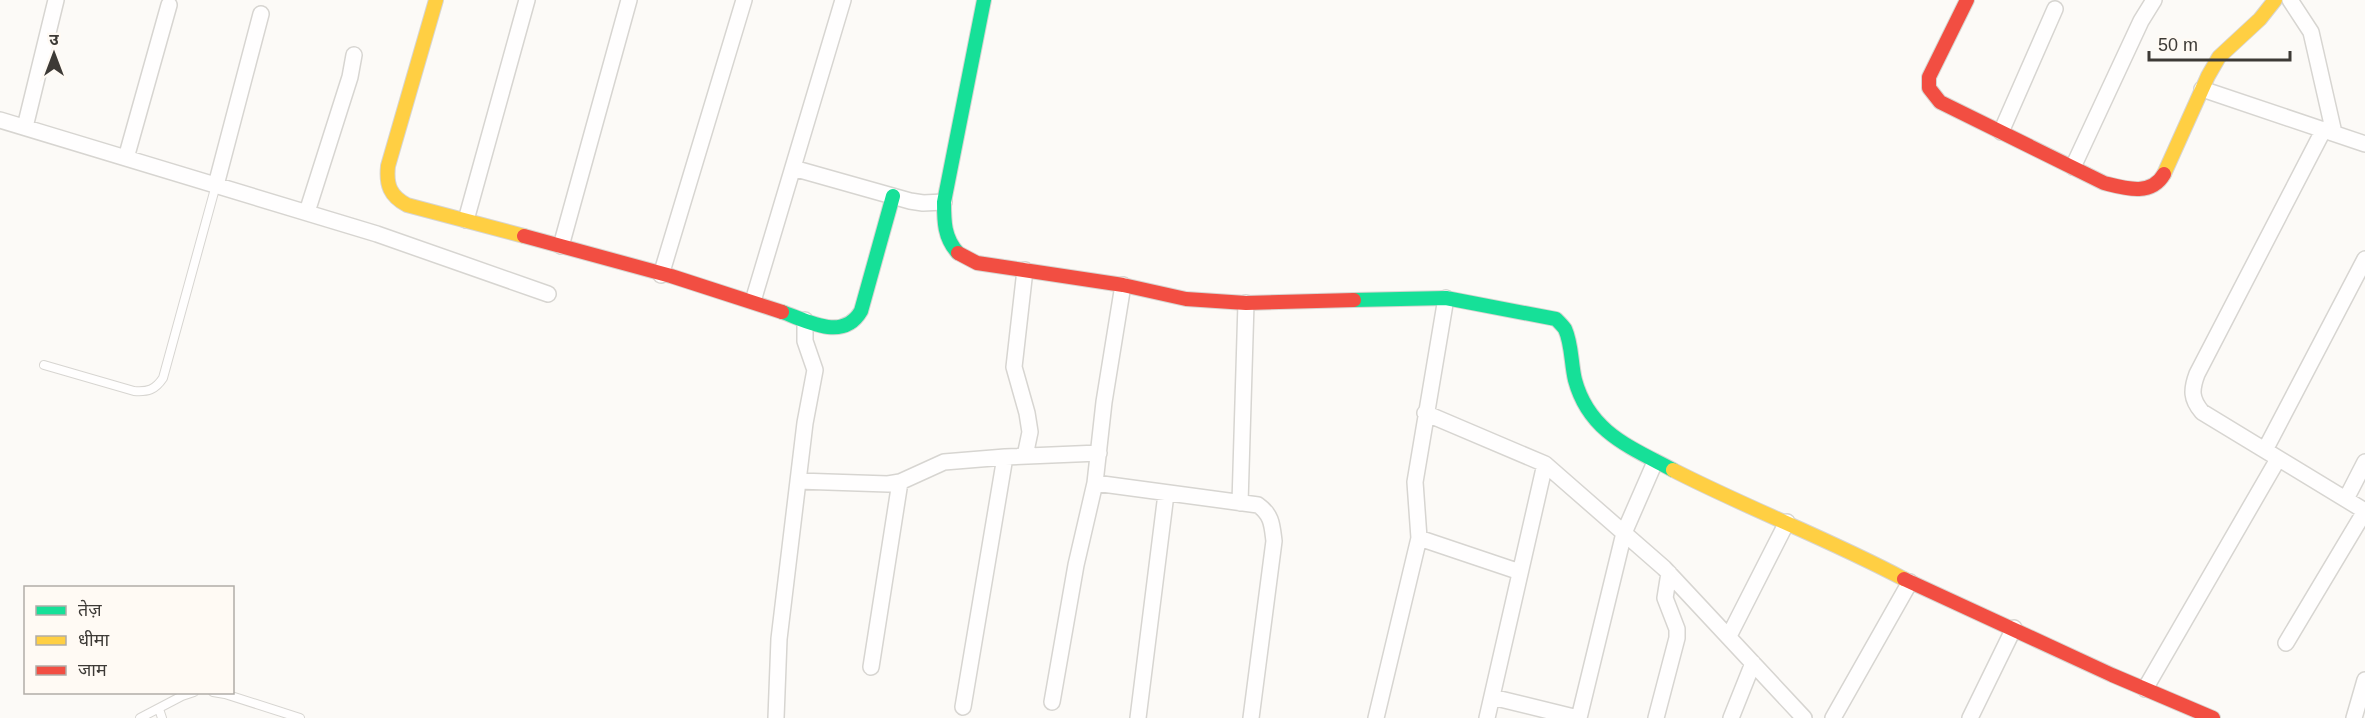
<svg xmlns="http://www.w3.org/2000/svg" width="2365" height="718" viewBox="0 0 2365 718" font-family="Helvetica,'Noto Sans Devanagari',sans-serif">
	<rect width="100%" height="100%" fill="#fcfaf7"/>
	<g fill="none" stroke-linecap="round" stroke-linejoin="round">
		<defs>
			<path id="lane" d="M44 365 134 391C148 392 155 390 163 378L216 185
				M213 692 225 694 300 718
				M159 709 162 718
				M140 718 182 696 194 692"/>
			<path id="street" d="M2290 0 2311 32 2334 133
				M2202 89 2365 144
				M0 120 377 234 548 294
				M25 127 56 0
				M2324 129 2197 374C2191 390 2191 399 2202 412L2365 511
				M2001 132 2055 9
				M126 158 169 5
				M2073 167 2141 21 2154 0
				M793 168 910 201 923 203 944 202
				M216 185 261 14
				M307 212 350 77 354 55
				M466 220 527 0
				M561 246 629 0
				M1025 270 1014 367 1027 413 1030 432 1025 456
				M661 275 744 0
				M753 301 843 0
				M1425 413 1545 464 1664 568 1804 718
				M2265 450 2365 259
				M798 481 888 484 900 482 944 462 1005 457 1099 453
				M1095 483 1258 505C1272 515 1272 525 1274 541L1251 718
				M2346 499 2365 462
				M1240 503 1246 303
				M1419 538 1520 572
				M1729 636 1787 522
				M2286 643 2365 511
				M871 667 900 482
				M2145 689 2278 459
				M1492 697 1578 718
				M1052 702 1076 565 1095 483 1104 402 1123 285
				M963 707 1005 457
				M776 718 779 639 805 423 815 370 805 341V320
				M1138 718 1166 494
				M1376 718 1419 538 1415 482 1446 298
				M1487 718 1545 464
				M1579 718 1624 533 1655 462
				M1656 718 1677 638V629L1665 598 1669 573
				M1731 718 1753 663
				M1833 718 1910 582
				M1970 718 2014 628
				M2354 718 2365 680"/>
			<path id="fast" d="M958 253C944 238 944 221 944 202L984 0
				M1354 300 1446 298 1556 319C1559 322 1563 326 1565 329 1572 344 1571 364 1575 380 1589 432 1630 447 1673 470
				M782 312C808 321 843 342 861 311L893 196"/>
			<path id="slow" d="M436 0 388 166C386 185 390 196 407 205L524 236
				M2164 174 2208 76 2219 57 2260 19 2275 0
				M1673 470C1749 509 1829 539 1904 579"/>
			<path id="jam" d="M1967 0 1929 77V88L1940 102 2104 183C2124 188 2151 197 2164 174
				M524 236 671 276 782 312
				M958 253 977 263 1123 285 1186 299 1246 303 1354 300
				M1904 579 2112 675 2213 718"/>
		</defs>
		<!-- lane casing -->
		<use href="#lane" stroke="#d7d5d1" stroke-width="10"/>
		<!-- street casing -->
		<use href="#street" stroke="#d7d5d1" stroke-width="18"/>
		<!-- fast casing -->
		<use href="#fast" stroke="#d7d5d1" stroke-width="16"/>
		<!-- slow casing -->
		<use href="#slow" stroke="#d7d5d1" stroke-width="16"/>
		<!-- jam casing -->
		<use href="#jam" stroke="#d7d5d1" stroke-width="16"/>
		<!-- lane -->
		<use href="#lane" stroke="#fffefe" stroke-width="8"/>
		<!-- street -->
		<use href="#street" stroke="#fffefe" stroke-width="15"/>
		<!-- fast -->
		<use href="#fast" stroke="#16e098" stroke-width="14"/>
		<!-- slow -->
		<use href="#slow" stroke="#ffcf43" stroke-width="14"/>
		<!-- jam -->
		<use href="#jam" stroke="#f24e42" stroke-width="14"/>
	</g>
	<!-- legend -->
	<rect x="24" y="586" width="210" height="108" fill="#fffaf4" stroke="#b1ada8" stroke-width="1.5"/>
	<rect x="36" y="606" width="30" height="9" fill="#16e098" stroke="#b1ada8" stroke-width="1.5"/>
	<text x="78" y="616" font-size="18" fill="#3d3a36">तेज़</text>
	<rect x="36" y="636" width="30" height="9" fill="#ffcf43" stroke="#b1ada8" stroke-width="1.5"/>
	<text x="78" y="646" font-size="18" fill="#3d3a36">धीमा</text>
	<rect x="36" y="666" width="30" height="9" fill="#f24e42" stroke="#b1ada8" stroke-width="1.5"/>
	<text x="78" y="676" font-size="18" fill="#3d3a36">जाम</text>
	<!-- north arrow -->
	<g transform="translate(54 54)" stroke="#fffaf4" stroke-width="4.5" paint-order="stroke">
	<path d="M0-4.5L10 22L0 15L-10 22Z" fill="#3d3a36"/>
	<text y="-9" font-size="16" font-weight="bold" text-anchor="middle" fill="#3d3a36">उ</text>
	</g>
	<!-- scale -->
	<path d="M2149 51v9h141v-9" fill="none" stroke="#3d3a36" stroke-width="3"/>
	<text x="2158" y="51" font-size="18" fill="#3d3a36" stroke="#fffaf4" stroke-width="4.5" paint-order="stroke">50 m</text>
</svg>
